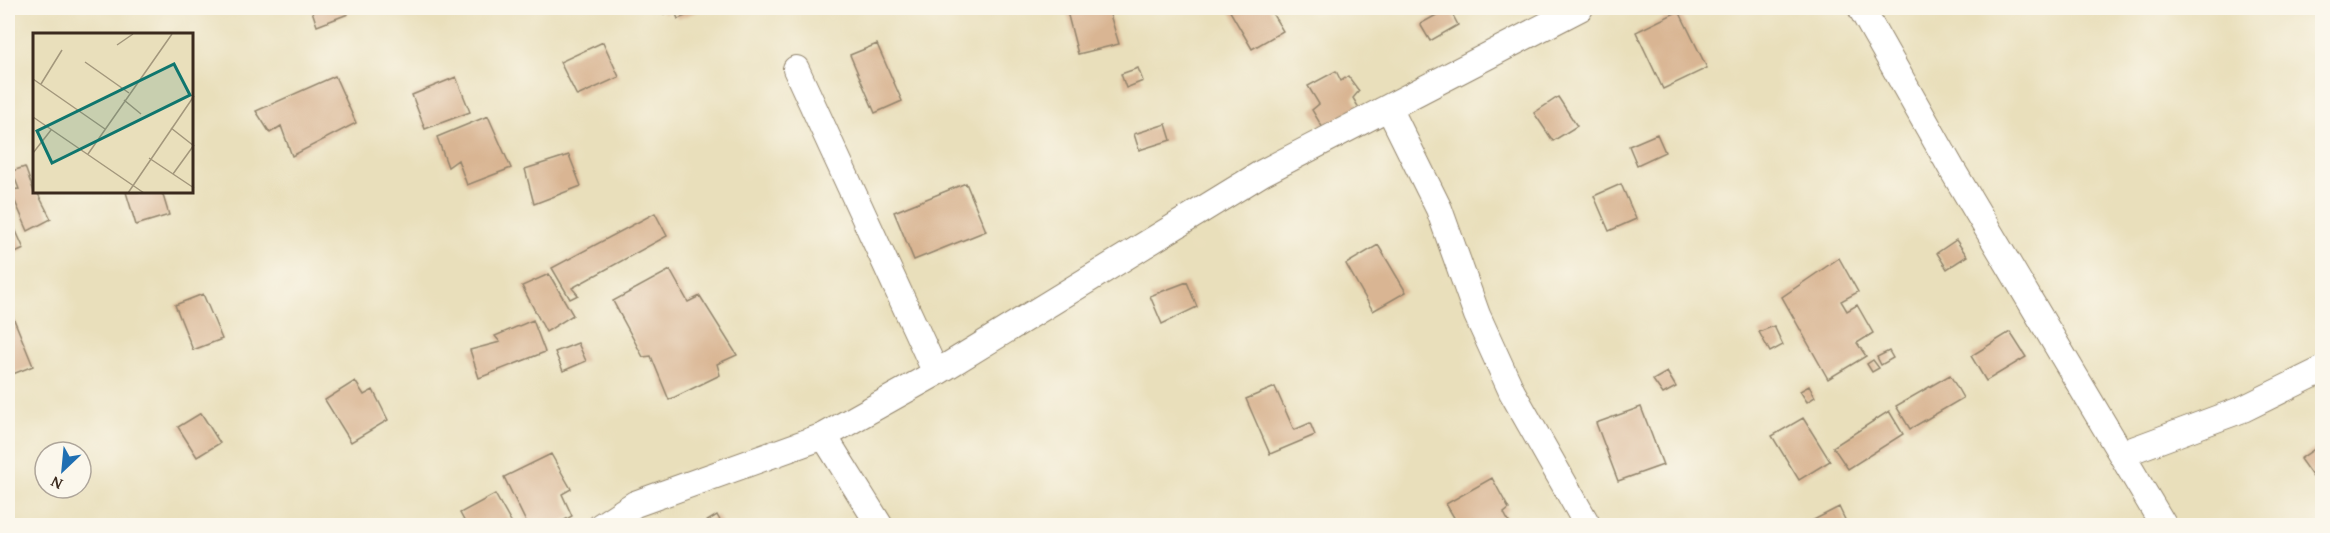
<svg xmlns="http://www.w3.org/2000/svg" width="2330" height="533" viewBox="0 0 2330 533" font-family="'Gentium Book Plus',serif">
	<rect width="100%" height="100%" fill="#fbf7ec"/>
	<filter id="ink" filterUnits="userSpaceOnUse"><feTurbulence type="fractalNoise" baseFrequency=".0167" numOctaves="2"/><feDisplacementMap in="SourceGraphic" scale="12" xChannelSelector="R" yChannelSelector="G"/><feConvolveMatrix kernelMatrix="1 2 1 2 8 2 1 2 1" color-interpolation-filters="sRGB"/></filter>
	<filter id="wash" filterUnits="userSpaceOnUse"><feTurbulence type="fractalNoise" baseFrequency=".008" numOctaves="4" result="noise"/><feDisplacementMap in="SourceGraphic" scale="24" xChannelSelector="R" yChannelSelector="G"/><feGaussianBlur stdDeviation="1.35" result="paint"/><feColorMatrix in="noise" values="0 0 0 0 0 0 0 0 0 0 0 0 0 0 0 0 0 1.4 0 .05"/><feComposite in="paint" operator="in"/></filter>
	<g filter="url(#wash)">
		<rect width="100%" height="100%" fill="#e9dfbb"/>
		<g id="blocks">
			<!-- building -->
			<path fill="#d9b593" d="M311 8H346L348 14 317 26Z
				M661 8H705L678 19 674 9 664 14Z
				M1066 8H1108L1119 44 1078 54Z
				M1228 8H1269L1283 31 1252 49Z
				M1449 8 1458 25 1430 41 1420 24Z
				M1679 11 1707 68 1663 89 1636 32Z
				M603 42 619 77 577 96 560 62Z
				M877 44 902 101 875 113 850 55Z
				M1138 68 1143 81 1126 88 1121 74Z
				M1336 71 1341 81 1348 76 1359 91 1353 98 1359 108 1324 130 1312 110 1319 104 1308 86Z
				M335 76 356 123 292 156 281 126 270 133 256 111Z
				M456 77 470 112 425 129 412 95Z
				M1558 97 1577 126 1553 141 1534 113Z
				M488 116 511 168 467 185 458 160 448 167 437 137Z
				M1166 124 1171 140 1139 150 1134 134Z
				M1657 134 1665 152 1637 165 1629 146Z
				M569 155 581 186 534 204 525 169Z
				M25 167 34 192H37L51 219 28 231 10 190 19 189 12 171Z
				M966 183 986 231 914 260 894 212Z
				M1621 184 1636 219 1609 231 1594 196Z
				M126 192H162L169 215 136 225Z
				M8 213 24 249 8 256Z
				M655 213 667 236 572 288 578 295 570 299 552 268Z
				M1956 240 1967 256 1947 269 1937 253Z
				M1378 245 1406 292 1373 311 1346 264Z
				M1839 258 1858 292 1841 301 1847 311 1857 305 1873 333 1857 343 1866 356 1828 379 1782 297Z
				M670 270 688 302 700 296 737 355 717 364 720 375 669 400 651 356 643 357 613 301Z
				M549 274 573 315 546 332 522 286Z
				M1187 282 1197 307 1162 324 1150 296Z
				M203 294 222 339 193 350 175 305Z
				M13 317 33 366 8 376V319Z
				M533 320 545 352 479 378 470 350 500 342 495 336Z
				M1774 326 1783 345 1770 352 1759 332Z
				M2010 332 2026 357 1986 381 1971 356Z
				M578 343 586 361 563 371 555 352Z
				M1889 351 1893 358 1881 365 1877 357Z
				M1873 360 1879 368 1872 372 1867 364Z
				M1667 372 1676 387 1663 394 1653 380Z
				M1950 375 1963 398 1910 429 1896 406Z
				M355 381 364 395 373 390 388 420 351 442 325 400Z
				M1809 386 1815 397 1807 402 1800 391Z
				M1275 387 1294 430 1310 423 1315 435 1270 454 1246 399Z
				M1641 407 1663 465 1618 481 1596 423Z
				M1889 411 1903 434 1848 469 1833 447Z
				M201 413 220 443 197 457 178 427Z
				M1803 418 1830 461 1799 480 1772 436Z
				M2322 444V485L2320 487 2300 459Z
				M551 454 571 489 562 494 572 516 554 526H528L504 477Z
				M1492 478 1509 509 1504 513 1511 526H1459L1446 504Z
				M495 494 513 526H467L460 513Z
				M1839 507 1848 526H1802Z
				M717 515 723 526H699Z"/>
		</g>
	</g>
	<g filter="url(#ink)">
		<use href="#blocks" fill-opacity="0" stroke="#92846c" stroke-width="1.5"/>
		<g fill="none" stroke-linecap="round" stroke-linejoin="round">
			<defs>
				<path id="minor" d="M1861 8 1953 171 2164 526
					M796 69 936 373
					M1389 108 1439 209 1477 315 1512 392 1588 526
					M824 436 880 526
					M2122 454 2243 409 2322 370
					M601 526 635 504 824 436 936 373 1262 173 1580 8"/>
			</defs>
			<!-- minor casing -->
			<use href="#minor" stroke="#92846c" stroke-width="28"/>
			<!-- minor -->
			<use href="#minor" stroke="#fff" stroke-width="26"/>
		</g>
	</g>
	<!-- overview -->
	<g transform="translate(33 33)">
		<rect width="160" height="160" fill="#e9dfbb"/>
		<path fill="none" stroke="#a3977c" stroke-width="1.5" d="M84 12 100 1M52 29 96 60M0 46 72 96M8 51 29 17M91 67 108 81M0 84 111 160M138 95 161 113M0 120 18 97M55 121 139 1M116 125 161 155M140 141 161 112M95 160 161 63"/>
		<path fill="#0f766e" fill-opacity="0.15" stroke="#0f766e" stroke-width="3" d="M141 31 157 62 19 130 4 98Z"/>
		<rect width="160" height="160" fill="none" stroke="#3b2a1e" stroke-width="3"/>
	</g>
	<!-- margin -->
	<rect width="2330" height="533" fill="none" stroke="#fbf7ec" stroke-width="30"/>
	<!-- north arrow -->
	<g transform="translate(63 470) rotate(206)"><circle r="28" fill="#fbf7ec" stroke="#aea59a" stroke-width="1.5"/>
	<path d="M0-4.5L10 22L0 15L-10 22Z" fill="#1f6fb2"/>
	<text y="-9" font-size="16" font-weight="bold" text-anchor="middle" fill="#3b2a1e">N</text>
	</g>
</svg>
